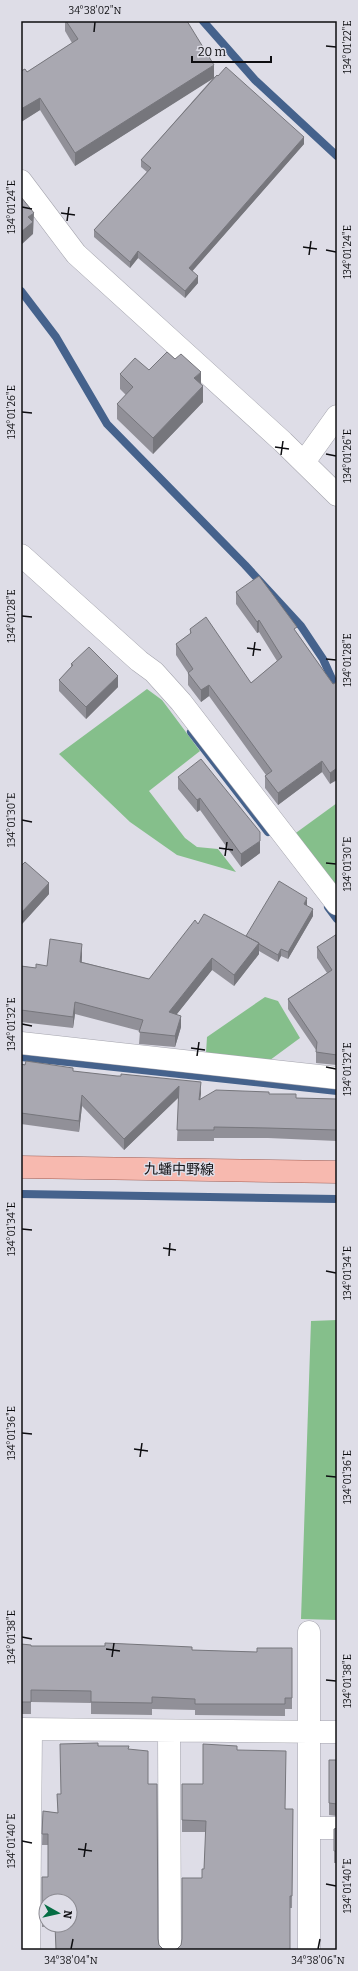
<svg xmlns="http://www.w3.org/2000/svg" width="358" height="1971" viewBox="0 0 358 1971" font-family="Bitter,'Noto Sans JP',serif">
	<rect width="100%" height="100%" fill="#dedde7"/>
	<!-- green -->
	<path fill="#85bf8b" d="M147 689 162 700 200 751 149 791 185 838 197 847 218 849 236 872 177 855 130 822 59 754Z
		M337 803V891L293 835Z
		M265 997 278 1001 300 1038 266 1063 206 1053 207 1037Z
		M337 1320V1620L301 1619 311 1321Z"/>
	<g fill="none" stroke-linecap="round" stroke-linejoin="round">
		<!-- stream -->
		<path stroke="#45628c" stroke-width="8" d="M203 21 255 80 337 156
			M21 291 56 337 107 424 245 565 301 626 323 659 337 690
			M191 732 268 832
			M328 907 337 919
			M21 1057 337 1091
			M21 1194 337 1199"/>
		<defs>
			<path id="minor" d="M21 181 76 254 283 442 337 495
				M304 462 337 416
				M21 555 139 661 154 672 181 702 337 904
				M21 1043 337 1078
				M21 1729 337 1732
				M169 1731 170 1950
				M309 1828H337
				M29 1950 31 1730
				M309 1950V1632"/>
			<path id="major" d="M21 1167 337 1172"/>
		</defs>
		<!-- minor casing -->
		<use href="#minor" stroke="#a4a4ad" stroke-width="23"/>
		<!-- major casing -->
		<use href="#major" stroke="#a25f55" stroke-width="23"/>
		<!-- minor -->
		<use href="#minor" stroke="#fff" stroke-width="22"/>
		<!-- major -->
		<use href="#major" stroke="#f7b9af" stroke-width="22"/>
	</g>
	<!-- wall -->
	<path fill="#919098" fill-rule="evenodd" d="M65 21H187L214 77 218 76 304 144 192 271 198 283 185 298 138 258 130 268 94 237V230L147 172 141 167V160L213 78 75 166 40 110 21 122V71L27 72 72 43 65 31Z
		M149 370 203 402 153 454 117 419V404L126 395 120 389V374Z
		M236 592 297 633 333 684 330 784 322 772 278 805 265 788V776L266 775 209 696 201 702 188 685V673L176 655V644L190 634V629L251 683 277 661 259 632 257 633 236 604Z
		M71 664 118 687 86 719 59 691V680L71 667Z
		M178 777 260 853 241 867 200 810 197 812 178 789Z
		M21 866 49 894 22 924 21 923Z
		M307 905V906L313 916 288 959 281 956 278 962 259 951V954L234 986 212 970 176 1015 181 1027 175 1047 139 1044 140 1031 75 1014 73 1028 21 1022V966L36 968 47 966 82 956V962L149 979 198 924 246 936Z
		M337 934V1065L316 1063V1050L288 1009V999L327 973 317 958V947Z
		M21 1064 73 1071 201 1093 200 1099 269 1094 296 1098 337 1099V1141L268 1138H214V1141H177L179 1097 124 1150 82 1106 79 1132 21 1124Z
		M21 1644 31 1646 257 1652 292 1648V1709H285V1716L195 1715V1710L152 1709V1715L91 1714V1703L31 1702V1714H21Z
		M98 1746 129 1749 148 1784 158 1939 159 1945 163 1949 55 1928 53 1926 42 1927V1877H48V1845H42L43 1811 58 1813 57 1794H61ZM46 1901 70 1925H46Z
		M237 1750 286 1809H293L292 1908H290L177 1949 181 1945 202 1878 204 1869 206 1832H182V1784H203Z
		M329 1760H337V1816L329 1815Z
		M337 1828V1863H334V1851Z"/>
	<!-- shaded-wall -->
	<path fill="#76767c" d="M214 65V78L75 166V153Z
		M40 98V110L21 122V109Z
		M304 137V144L189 275V268Z
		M34 213 33 234 21 245V232L28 217Z
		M138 251V258L130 268V262Z
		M198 276V283L185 298V291Z
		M201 372V388L194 378Z
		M203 386V402L153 454V438Z
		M259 620V632L257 633V622Z
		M118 676V687L86 719V707Z
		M209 685V696L201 702V690Z
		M322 761V772L278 805V793Z
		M337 768V780L330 784V773Z
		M200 798V810L197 812V800Z
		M260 841V853L241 867V854Z
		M49 883V894L22 924V912Z
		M307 898V905L304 911V904Z
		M313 909V916L288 959V952Z
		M259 943V954L234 986V975Z
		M82 944V956L80 973V962Z
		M281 949V956L278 962V955Z
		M212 958V970L169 1024V1012Z
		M75 1002V1014L73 1028V1017Z
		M181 1016V1027L175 1047V1036Z
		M201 1082V1093L199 1111V1100Z
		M179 1086V1097L124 1150V1139Z
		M82 1095V1106L79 1132V1121Z"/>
	<!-- building -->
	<path fill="#a9a8b1" stroke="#76767c" d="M66 21H187L214 65 75 153 40 98 21 109V71L25 69 27 72 78 39Z
		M226 67 304 137 189 268 198 276 185 291 138 251 130 262 94 230 151 168 141 160 217 75 218 76Z
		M21 197 34 213 28 217 33 222 21 232Z
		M167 352 175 359 181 354 201 372 194 378 203 386 153 438 117 404 133 387 120 374 135 358 149 370Z
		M259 576 297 627 294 629 333 684 337 682V768L330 773 322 761 278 793 265 776 272 771 209 685 201 690 188 673 193 669 176 644 191 633 190 629 206 617 251 683 282 657 259 620 257 622 236 592Z
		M89 647 118 676 86 707 59 680 73 665 71 664Z
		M201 759 260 832V841L241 854 200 798 197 800 178 777Z
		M25 862 49 883 22 912 21 911V866Z
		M279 881 307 898 304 904 313 909 288 952 281 949 278 955 259 944V943L246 936Z
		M204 914 259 943 234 975 212 958 169 1012 181 1016 175 1036 139 1032 143 1020 75 1002 73 1017 21 1010V966L36 968V964L47 966 50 939 82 944 80 962 149 979 195 920 198 924Z
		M337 934V1055L316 1052 317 1042 288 999 332 970 317 947Z
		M26 1061 73 1068V1071L117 1076H121V1074L201 1082 199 1100 216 1090 269 1092V1094H296V1098L337 1099V1130L268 1128 214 1127V1130H177L179 1086 124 1139 82 1095 79 1121 21 1113V1064L25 1065Z
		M105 1643 192 1647V1650L257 1652V1648H292V1698H285V1704H195V1699L152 1697V1703L91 1702V1691L31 1690V1702H21V1644L31 1645V1646H105Z
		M98 1743V1746H129L128 1749 148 1751V1784H157L158 1939 159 1945 163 1949 167 1950H56L55 1925H70V1901H46V1915H42V1877H48V1834H42L43 1811 58 1813 57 1794H61L60 1744Z
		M203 1744 237 1746V1750L286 1751 285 1809H293L292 1896H290V1950H173L177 1949 181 1945 182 1939V1878H202V1869H204L206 1821 182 1820V1784H203Z
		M329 1760H337V1804L329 1803Z
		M337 1828V1851H334V1829Z"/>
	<!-- ticks -->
	<path fill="none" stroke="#0e0e11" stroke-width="1.5" d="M94 32 95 22M326 46 336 47M22 207 32 209M61 213 75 215M67 221 69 207M303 247 317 249M326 250 336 252M309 255 311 241M22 412 32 413M275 447 289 449M326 454 336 456M281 455 283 441M22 616 32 617M247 648 261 650M253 656 255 642M326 659 336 660M22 820 32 822M219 848 233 850M225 856 227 842M326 863 336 864M22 1024 32 1026M191 1048 205 1050M197 1056 199 1042M326 1067 336 1069M22 1229 32 1230M163 1248 176 1250M169 1256 170 1243M326 1271 336 1273M22 1433 32 1434M134 1449 148 1451M140 1457 142 1443M326 1476 336 1477M22 1637 32 1639M106 1649 120 1651M112 1657 114 1643M326 1680 336 1681M22 1841 32 1843M78 1849 92 1851M84 1857 86 1843M326 1884 336 1886M71 1949 73 1939M318 1949 320 1939"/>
	<g text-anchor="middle" stroke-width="3" stroke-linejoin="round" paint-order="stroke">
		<!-- street labels -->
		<g font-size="14" fill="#0e0e11" stroke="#dedde7">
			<text transform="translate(179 1169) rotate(1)" y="5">九蟠中野線</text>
		</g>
	</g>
	<!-- border -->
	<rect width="358" height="1971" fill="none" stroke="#dedde7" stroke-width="44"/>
	<!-- north arrow -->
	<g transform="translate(58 1913) rotate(98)"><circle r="19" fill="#dedde7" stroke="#8b8a91"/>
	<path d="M0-3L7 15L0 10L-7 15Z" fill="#056d44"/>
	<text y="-6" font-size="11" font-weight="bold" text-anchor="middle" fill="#0e0e11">N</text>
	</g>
	<!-- scale -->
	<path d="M192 56v6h79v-6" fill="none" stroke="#0e0e11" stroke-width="2"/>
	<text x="198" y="56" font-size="12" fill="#0e0e11" stroke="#dedde7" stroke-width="3" paint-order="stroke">20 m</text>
	<rect x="22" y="22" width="314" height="1927" fill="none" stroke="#0e0e11" stroke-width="1.5"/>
	<g font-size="10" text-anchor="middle" fill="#0e0e11">
		<text x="95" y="14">34°38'02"N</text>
		<text transform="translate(347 47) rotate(-90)" y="4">134°01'22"E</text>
		<text transform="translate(11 207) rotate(-90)" y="4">134°01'24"E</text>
		<text transform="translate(347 252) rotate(-90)" y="4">134°01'24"E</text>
		<text transform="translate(11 412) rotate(-90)" y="4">134°01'26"E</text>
		<text transform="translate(347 456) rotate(-90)" y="4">134°01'26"E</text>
		<text transform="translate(11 616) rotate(-90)" y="4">134°01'28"E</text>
		<text transform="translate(347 660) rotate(-90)" y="4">134°01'28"E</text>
		<text transform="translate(11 820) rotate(-90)" y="4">134°01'30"E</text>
		<text transform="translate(347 864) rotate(-90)" y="4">134°01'30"E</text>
		<text transform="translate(11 1024) rotate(-90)" y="4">134°01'32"E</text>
		<text transform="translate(347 1069) rotate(-90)" y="4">134°01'32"E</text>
		<text transform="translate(11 1229) rotate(-90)" y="4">134°01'34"E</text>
		<text transform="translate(347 1273) rotate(-90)" y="4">134°01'34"E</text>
		<text transform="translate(11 1433) rotate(-90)" y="4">134°01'36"E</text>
		<text transform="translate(347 1477) rotate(-90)" y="4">134°01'36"E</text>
		<text transform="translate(11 1637) rotate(-90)" y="4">134°01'38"E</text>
		<text transform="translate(347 1681) rotate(-90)" y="4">134°01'38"E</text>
		<text transform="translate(11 1841) rotate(-90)" y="4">134°01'40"E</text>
		<text transform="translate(347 1886) rotate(-90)" y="4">134°01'40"E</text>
		<text x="71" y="1964">34°38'04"N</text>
		<text x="318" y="1964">34°38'06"N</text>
	</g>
</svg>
